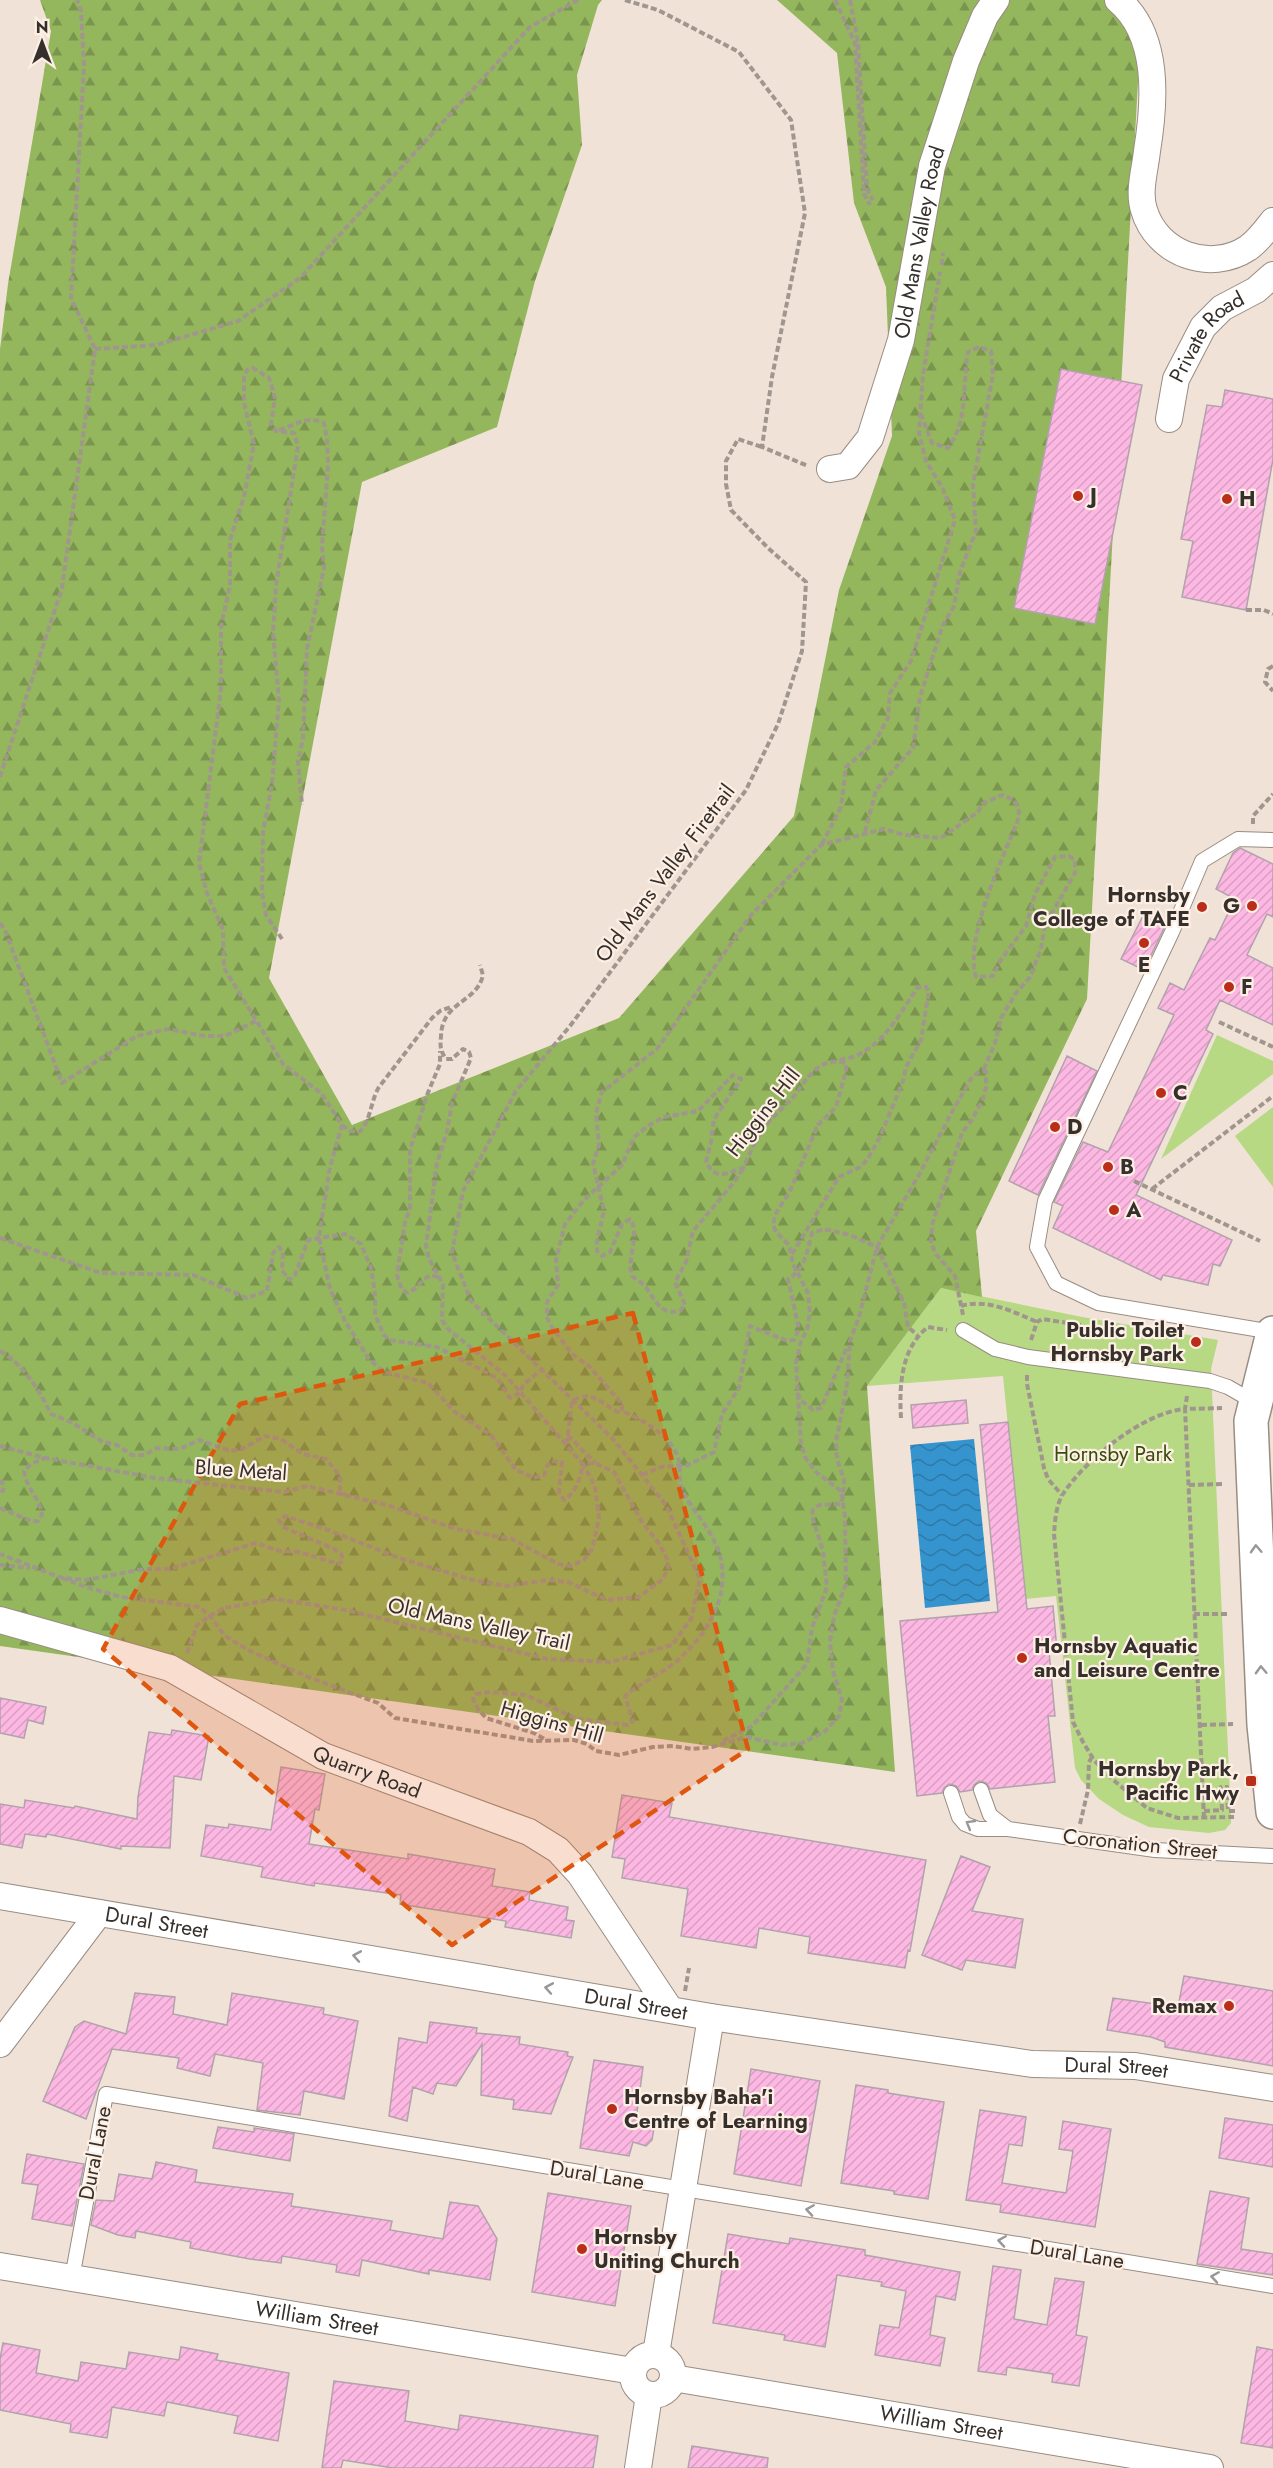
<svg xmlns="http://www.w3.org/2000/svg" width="1273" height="2468" font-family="Jost,sans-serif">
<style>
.green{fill:#b7d984}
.forest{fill:url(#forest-firs)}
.water{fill:url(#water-waves)}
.building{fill:url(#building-hatch);stroke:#b1a2ab;stroke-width:1.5}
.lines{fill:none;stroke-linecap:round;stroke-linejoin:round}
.lane-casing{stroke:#998c81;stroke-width:16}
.street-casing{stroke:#998c81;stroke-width:28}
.secondary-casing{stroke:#998c81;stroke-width:36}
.path{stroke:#a0968e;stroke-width:4;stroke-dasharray:6 3;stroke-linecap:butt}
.lane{stroke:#fff;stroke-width:14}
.street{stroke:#fff;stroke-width:26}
.secondary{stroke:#fff;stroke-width:33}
.oneway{stroke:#9a9896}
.marked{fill:#df570e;fill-opacity:0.2;stroke:#df570e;stroke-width:4.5;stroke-dasharray:12 8;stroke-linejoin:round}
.poi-dot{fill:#b92d1a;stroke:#feefe4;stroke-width:2}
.labels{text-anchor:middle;stroke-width:4.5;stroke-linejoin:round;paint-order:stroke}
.street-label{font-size:21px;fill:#36302c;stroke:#feefe4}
.poi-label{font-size:21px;font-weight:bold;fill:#36302c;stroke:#feefe4;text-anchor:start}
.park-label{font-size:21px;fill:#374d0b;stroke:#feefe4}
</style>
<defs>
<pattern id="forest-firs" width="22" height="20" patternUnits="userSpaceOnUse" patternTransform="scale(1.5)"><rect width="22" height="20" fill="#94b75d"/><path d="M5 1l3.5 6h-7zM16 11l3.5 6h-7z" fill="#7a954d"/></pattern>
<pattern id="water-waves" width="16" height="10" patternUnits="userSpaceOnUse" patternTransform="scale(1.5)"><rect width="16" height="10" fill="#3594ce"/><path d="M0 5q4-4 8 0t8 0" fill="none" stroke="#2e79a7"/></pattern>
<pattern id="building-hatch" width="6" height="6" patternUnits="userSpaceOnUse" patternTransform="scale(1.5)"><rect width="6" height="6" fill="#fdb7e3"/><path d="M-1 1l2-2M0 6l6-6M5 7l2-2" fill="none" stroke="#d99ec3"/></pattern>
</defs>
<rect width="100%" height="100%" fill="#f0e2d7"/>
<path class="green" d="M1217,1035L1273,1061V1074L1161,1159Z
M1273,1107V1187L1235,1136Z
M941,1288L1082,1317L1218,1340L1211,1369L1231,1818V1823L1225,1830L1209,1833L1149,1827L1123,1815L1099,1799L1081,1780L1075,1768L1056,1596L1025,1599L1003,1376L867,1386Z"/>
<path class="forest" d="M40,0H602L598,5L577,75L582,145L535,281L497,427L362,482L269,978L352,1125L619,1018L794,816L839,590L892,436L886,287L854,203L837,53L777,0H1132L1142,10L1087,999L976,1231L982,1297L941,1288L867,1386L895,1772L0,1646V349L8,284L51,31Z"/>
<path class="water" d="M974,1439L990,1601L925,1608L910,1445Z"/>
<path class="building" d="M1061,369L1142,385L1095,624L1014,608Z
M1225,390L1273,399V459L1246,610L1182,597L1193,541L1181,539L1207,405L1222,407Z
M1240,848L1273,864V917L1267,914L1247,955L1273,968V1025L1220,1000L1206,1030L1213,1034L1136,1195L1232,1240L1220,1266L1213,1264L1208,1285L1163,1275L1161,1280L1053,1228L1063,1206L1054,1202L1083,1142L1108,1152L1174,1015L1158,1008L1170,983L1184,990L1210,938L1215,940L1235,899L1216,889L1233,853Z
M1143,916L1165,926L1144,970L1121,959Z
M1067,1056L1097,1071L1038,1195L1009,1181Z
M966,1400L968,1423L913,1428L911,1405Z
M1008,1422L1027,1609L1053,1606L1057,1650L1049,1651L1055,1716H1048L1055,1782L990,1789L986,1783L979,1781L974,1785L972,1790L960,1792L956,1786L949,1784L944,1788L942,1793L917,1796L900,1621L998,1612L980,1425Z
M0,1698L46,1707L43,1724L28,1720L24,1738L0,1733Z
M172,1730L209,1736L201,1780L174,1776L170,1848L121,1846V1849L47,1834L46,1837L25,1834L22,1848L0,1844V1804L24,1808L25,1800L74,1808L75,1806L137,1819L138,1797L149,1732L171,1735Z
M281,1767L325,1774L319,1810L315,1809L309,1844L408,1859V1854L495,1869L492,1886L530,1892L529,1900L568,1907L566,1920L574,1921L571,1938L505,1927L506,1921L400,1904L401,1895L315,1883L314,1886L261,1877L263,1867L201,1856L206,1825L228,1828L229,1824L271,1830Z
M622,1795L672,1803L669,1817L926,1860L910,1951L908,1950L905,1968L808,1953L810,1937L759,1928L756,1948L681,1936L688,1889L622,1878L625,1859L612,1857Z
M961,1856L990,1867L972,1911L1023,1919L1015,1968L966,1960L962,1970L922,1955Z
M1184,1976L1273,1991V2066L1165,2047V2042L1151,2037L1107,2030L1113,1998L1178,2007Z
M135,1993L175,1997L173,2014L227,2025L232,1993L324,2008L323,2014L358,2021L344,2099L304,2091L300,2115L257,2110L263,2063L215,2054L210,2076L177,2068L179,2058L112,2049L86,2119L43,2101L75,2027L84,2021L126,2034Z
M430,2022L477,2028L476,2033L520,2037L519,2044L568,2052L567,2056L573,2057L551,2114L513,2109L514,2100L481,2095L482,2044L456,2086L437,2083L433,2094L413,2087L407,2121L389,2116L399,2038L427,2043Z
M594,2060L643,2067L636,2120L649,2123L654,2128L652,2140L646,2146L633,2142L629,2156L580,2148Z
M751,2069L820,2081L801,2186L734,2174Z
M856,2085L888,2090V2093L944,2102L928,2199L894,2194V2191L841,2183Z
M980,2110L1026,2117L1022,2146L1009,2144L1002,2183L1066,2193L1073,2151L1059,2149L1063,2121L1111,2129L1095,2227L1000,2212L1001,2205L966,2200Z
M1225,2118L1273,2125V2167L1219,2158Z
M218,2127L254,2132V2128L294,2134L290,2161L213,2148Z
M27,2154L84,2164L72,2226L32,2219L38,2185L22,2183Z
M156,2162L197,2170L195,2182L293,2194L291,2206L392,2221L390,2230L443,2239L450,2202L478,2206L497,2239L490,2280L429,2270V2274L362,2260L359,2276L336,2272L337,2265L282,2256L281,2263L250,2259L190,2248L191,2242L136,2231L135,2238L118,2235L91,2225L96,2200L114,2201L119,2174L152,2179Z
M1210,2191L1249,2198L1241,2249L1273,2254V2275L1197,2264Z
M548,2193L631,2206L615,2306L532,2292Z
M728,2234L789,2244L790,2238L865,2250V2255L960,2272L955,2300L936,2296L930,2335L945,2338L940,2366L875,2355L880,2325L899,2328L906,2291L881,2286L882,2282L837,2275L825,2347L784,2340L785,2335L713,2323Z
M993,2266L1021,2270L1014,2319L1047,2325L1055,2278L1084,2282L1076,2335L1087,2337L1079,2386L1052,2382L1053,2374L1007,2367L1006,2375L978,2371Z
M3,2343L40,2350L36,2373L78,2381L81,2362L126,2369L129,2352L179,2360L181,2347L218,2354L216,2360L289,2373L278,2441L234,2433L238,2416L167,2402L164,2416L112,2407L107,2438L70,2432L71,2424L0,2410V2359Z
M1257,2347L1273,2350V2448L1241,2443Z
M334,2381L409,2391L405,2421L458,2430L460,2415L598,2436L593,2468H393L343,2460L341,2468H322Z
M692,2446L768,2458L767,2468H688Z"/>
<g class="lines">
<g class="lane-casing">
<path id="lane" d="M1273,840L1238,839L1202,861L1172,932L1045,1201L1037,1247L1056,1283L1098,1303L1273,1332
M963,1330L995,1349L1028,1357L1210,1381L1228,1387L1254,1402
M981,1790L990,1815L1008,1829
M951,1793L959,1817L965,1824L978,1829H1008L1155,1850L1273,1856
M72,2278L106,2094L1273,2286"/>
</g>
<g class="street-casing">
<g id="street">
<path d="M1118,0C1160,35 1155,102 1147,151C1145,170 1138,192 1144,210C1157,254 1210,273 1248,248C1258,241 1266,230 1273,221"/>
<path id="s1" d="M1169,419L1176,379L1203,327L1222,308L1256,290L1273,275"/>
<path id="s2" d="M830,469L848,466L870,438L901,340L932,166L966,61L985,16L996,0"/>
<path id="s3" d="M0,1620L170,1668L323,1756L529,1832L558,1850L580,1874L669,2008"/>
<path id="s4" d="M0,1896L711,2017L1032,2064L1135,2066L1273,2088"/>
<path d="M0,2044L99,1913"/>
<path id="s5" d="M0,2266L633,2371"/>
<path d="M656,2354L711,2017"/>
<circle cx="653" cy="2375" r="20"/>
<path id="s6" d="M673,2378L1210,2468"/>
<path d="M638,2468L649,2395"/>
</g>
</g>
<g class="secondary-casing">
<path id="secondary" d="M1273,1333L1251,1421L1264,1725L1273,1812"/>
</g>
<path class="path" d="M625,0L658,10L739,52L791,120L805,213L772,377L762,447L808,466
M835,0L855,43L864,194L870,205
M850,0L858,42L867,189L873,200
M942,265L943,253
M95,349L156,345L238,321L300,278L530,27L578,0
M279,430C296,425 306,415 324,423L327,439L328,465L322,546L324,568L307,649L303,738L298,762L302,805
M1246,610H1264L1273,614
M1273,666L1268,669L1265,682L1273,691
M0,777L62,588L95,349L71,298L84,65L81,11L77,0
M1253,824V816L1273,794
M865,832L876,790L913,748L920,697L942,627L954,606L960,572L976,531L973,484L993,374L991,351L979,347L968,352C962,384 969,420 948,448L932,443L920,412
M822,844L841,807L846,767L875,742L888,718L890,693L911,661L955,520L943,489L926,461L919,433L923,375L940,272
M0,923L5,930L62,1083L137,1036L168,1029L204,1036H225L256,1021
M282,939L266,915L262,893L263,832L272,784L279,700L273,633L276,585L298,446L294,433L276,431L271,424L275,398L269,378L253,368L247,370L244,377V403L254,444L244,497L230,540V585L221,627V689L199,863L207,893L223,930L224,968L283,1064L322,1094L342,1125L330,1167L319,1237L330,1289L345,1321L369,1359L384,1372L428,1383L455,1412L491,1435L516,1470L534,1478L544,1475L547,1466L552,1461L562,1462L559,1492L564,1500C577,1491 580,1479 583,1464L506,1376L448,1329L442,1320L443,1284L429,1259L426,1246L437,1163L447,1132L452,1103L471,1058L469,1052L463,1049L452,1059H446C440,1050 440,1046 441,1036C442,1001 477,1003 483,975L480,965
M1219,1022L1273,1047
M342,1125L350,1131L359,1132C371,1122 370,1102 379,1087L432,1018L440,1011L451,1007
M743,1169L731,1186L693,1231L686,1262L675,1282L685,1305L680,1311C661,1315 656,1302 647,1289C643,1283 637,1280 632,1276C626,1258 641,1235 630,1219L622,1224L610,1252L602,1256L597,1251V1240L604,1211L593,1163L599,1145L596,1113L602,1092L657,1049L751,915L821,845L884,829L904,835L941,838L978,812L982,804L1002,795L1014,800L1019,811L1018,820C1003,858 964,938 976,977L993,976L1000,961L1026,926L1035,894L1055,857L1069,856L1075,860V873L1045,925L1041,949L1030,977L1016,993L1001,1018L995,1043L983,1071
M1134,1181L1260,1241
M1152,1189L1273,1096
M0,1238L101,1273L193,1275L247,1298L267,1291L273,1253L279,1247L283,1252L282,1270L289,1280L295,1275L308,1240L345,1234L361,1244L371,1268L375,1293V1315L384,1335L389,1340L437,1347L497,1378L510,1398L520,1393L523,1385L541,1370
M792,1254L839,1177L860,1167L867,1160L880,1137L903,1081L906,1067L921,1040L929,991L926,987H918C897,1017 879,1056 838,1060
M438,1277L431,1275C422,1279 417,1289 408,1293L402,1290L397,1275L405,1222L410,1208V1150L427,1095L440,1064V1051
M961,1306C986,1298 1014,1312 1037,1322
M1031,1340L1037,1322L1042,1319L1081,1325
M0,1351C23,1364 40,1391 51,1414L71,1422L103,1442L117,1445L132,1455H144L157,1448L180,1449L199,1440L230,1451L242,1449L265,1436L281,1439L303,1454L326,1459L340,1476V1491L347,1496
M1027,1375V1384L1044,1468L1048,1479L1062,1495
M797,1393L803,1402L813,1410L821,1408L847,1347
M1187,1396L1185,1409L1222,1408
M901,1418C899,1386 901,1348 928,1327L947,1330
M568,1435L595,1463
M567,1444L572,1401C593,1388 601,1405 620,1413L622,1411
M0,1446L45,1458L155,1478L284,1492L307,1486L387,1505L456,1529L512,1539L558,1564L570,1566L584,1560L592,1549L599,1518L595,1486L583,1464L595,1463L614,1472L642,1522L660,1545L667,1559L668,1568L663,1579L639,1597L607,1600L568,1582L548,1580L506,1586L473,1580L399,1558L328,1530L285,1516L279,1520L283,1527L334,1549L341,1554L343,1560L339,1564L299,1552L280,1551L256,1543L170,1569H144L86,1580L62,1578L0,1554
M642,1475L661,1467L688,1465L714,1452L722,1414L739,1388L750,1326L785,1340H794L799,1329L788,1279C805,1270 807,1251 812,1233L824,1229L850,1235L877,1247L904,1303L908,1327L917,1335
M0,1480L4,1486L3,1491H0
M1189,1485L1223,1484
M0,1508L31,1521H38L42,1515C40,1498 26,1488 24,1471L31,1464L45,1458
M0,1565L30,1568
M62,1578L86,1587L121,1597L199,1607L210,1616L225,1636L250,1651L308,1677L378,1703L395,1718L533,1741L574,1740L587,1744L596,1751L619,1755L653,1747L673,1746L692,1749L712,1747L746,1737L782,1745L802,1743L824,1732L839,1716L842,1700L833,1671L830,1642L834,1616L846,1584L845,1517L841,1491L816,1472L805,1457L801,1443L796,1363L801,1341L807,1330L810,1313L808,1293L793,1264L789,1245L776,1232L773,1224L776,1213L789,1193L818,1125L836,1107L846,1071V1063C820,1056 808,1077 795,1095C786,1106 774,1115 765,1126C756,1138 750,1154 743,1168C726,1173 716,1181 706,1162L711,1142L714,1119L741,1079L733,1075L698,1111L664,1117L649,1125L634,1137L622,1165L584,1200L565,1224L556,1260L558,1285L547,1302V1317L551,1326L572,1354L590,1367L622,1404V1411C643,1420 673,1436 679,1461C681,1471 678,1483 683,1492C693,1511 709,1527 717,1547C734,1590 710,1632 678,1660C662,1674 641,1682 625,1696L633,1721L628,1725L577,1719L526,1695L490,1692L476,1694L473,1699L478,1709L486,1718L534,1733L546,1740
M1194,1614H1228
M187,1653L197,1625L210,1616L224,1608L275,1599L346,1610L547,1659L611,1662L672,1645L691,1619L700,1579L666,1505L613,1439L471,1301L452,1253L463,1191L516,1091L570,1026L746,790L778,724L802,651L806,582L768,548L731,510L726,484V461L738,439L762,447
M1201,1725L1233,1724
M723,1741L752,1726L807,1664L812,1628L827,1587L823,1551L812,1516L813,1510L819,1505L840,1504L843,1498L844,1480L837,1459L836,1442L847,1385L850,1341L859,1317L877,1247L920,1173L953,1110L971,1079L977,1073L983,1071L986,1072V1087L983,1099L973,1118L962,1133L932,1225L931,1243L936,1254L955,1276L963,1315
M1204,1811L1222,1810L1221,1787H1227L1228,1811H1236
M1204,1818L1185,1409C1144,1412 1085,1460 1063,1494C1056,1505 1055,1521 1054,1534L1073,1722L1083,1742L1094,1760L1111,1778L1147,1808L1178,1818L1234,1817
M1080,1824L1088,1790L1089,1762L1092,1757
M685,1991L689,1968"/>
<use href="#lane" class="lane"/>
<use href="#street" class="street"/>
<use href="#secondary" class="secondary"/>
</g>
<defs><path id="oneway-chevron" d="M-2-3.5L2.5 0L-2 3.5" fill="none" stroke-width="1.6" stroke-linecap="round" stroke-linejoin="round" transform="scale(1.5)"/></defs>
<g class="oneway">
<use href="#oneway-chevron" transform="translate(1256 1549) rotate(-93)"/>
<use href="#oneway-chevron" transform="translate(1261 1670) rotate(-92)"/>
<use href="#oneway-chevron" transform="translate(970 1824) rotate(-150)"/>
<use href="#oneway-chevron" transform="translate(357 1956) rotate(-170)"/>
<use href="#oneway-chevron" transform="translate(549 1988) rotate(-170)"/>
<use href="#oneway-chevron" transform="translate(810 2210) rotate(-171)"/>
<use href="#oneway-chevron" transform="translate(1002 2241) rotate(-171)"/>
<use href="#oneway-chevron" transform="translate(1215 2277) rotate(-171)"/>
</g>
<path class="marked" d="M633,1313L748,1749L452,1945L103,1649L240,1404Z"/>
<g class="poi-dot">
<circle cx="1078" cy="496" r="6"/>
<circle cx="1227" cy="499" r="6"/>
<circle cx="1252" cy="906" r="6"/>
<circle cx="1202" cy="907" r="6"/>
<circle cx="1144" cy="943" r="6"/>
<circle cx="1229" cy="987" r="6"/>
<circle cx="1161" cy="1093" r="6"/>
<circle cx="1055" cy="1127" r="6"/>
<circle cx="1108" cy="1167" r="6"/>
<circle cx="1114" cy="1210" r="6"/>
<circle cx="1196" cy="1342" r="6"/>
<circle cx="1022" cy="1658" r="6"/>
<rect x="1245" y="1775" width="12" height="12" rx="3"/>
<circle cx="1229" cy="2006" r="6"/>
<circle cx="612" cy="2109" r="6"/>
<circle cx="582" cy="2249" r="6"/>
</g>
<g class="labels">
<g class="street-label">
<text dy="7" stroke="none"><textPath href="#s2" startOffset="256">Old Mans Valley Road</textPath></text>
<text dy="7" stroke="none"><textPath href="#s1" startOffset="94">Private Road</textPath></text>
<text transform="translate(665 873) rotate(-53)" y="7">Old Mans Valley Firetrail</text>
<text transform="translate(763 1112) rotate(-52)" y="7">Higgins Hill</text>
<text transform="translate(241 1470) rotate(4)" y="7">Blue Metal</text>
<text transform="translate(479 1624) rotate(12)" y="7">Old Mans Valley Trail</text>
<text transform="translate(552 1722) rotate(16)" y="7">Higgins Hill</text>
<text dy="7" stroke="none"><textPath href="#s3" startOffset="400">Quarry Road</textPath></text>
<text transform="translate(1140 1844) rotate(6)" y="7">Coronation Street</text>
<text dy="7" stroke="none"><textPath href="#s4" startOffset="159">Dural Street</textPath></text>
<text dy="7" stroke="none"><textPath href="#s4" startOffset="645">Dural Street</textPath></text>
<text dy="7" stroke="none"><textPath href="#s4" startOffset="1130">Dural Street</textPath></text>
<text transform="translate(95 2153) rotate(-79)" y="7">Dural Lane</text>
<text transform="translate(597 2175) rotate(9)" y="7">Dural Lane</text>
<text transform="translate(1077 2254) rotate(9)" y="7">Dural Lane</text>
<text dy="7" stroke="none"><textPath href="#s5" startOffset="321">William Street</textPath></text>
<text dy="7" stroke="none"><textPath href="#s6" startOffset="272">William Street</textPath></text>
</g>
<g class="poi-label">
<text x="1090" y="503">J</text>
<text x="1239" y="506">H</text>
<text x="1190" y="902" text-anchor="end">Hornsby<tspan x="1190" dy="24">College of TAFE</tspan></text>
<text x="1240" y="913" text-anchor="end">G</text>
<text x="1144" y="972" text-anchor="middle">E</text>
<text x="1241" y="994">F</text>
<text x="1173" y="1100">C</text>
<text x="1067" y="1134">D</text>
<text x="1120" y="1174">B</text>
<text x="1126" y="1217">A</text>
<text x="1184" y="1337" text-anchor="end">Public Toilet<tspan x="1184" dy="24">Hornsby Park</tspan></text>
<text x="1034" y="1653">Hornsby Aquatic<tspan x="1034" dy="24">and Leisure Centre</tspan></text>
<text x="1239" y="1776" text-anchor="end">Hornsby Park,<tspan x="1239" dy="24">Pacific Hwy</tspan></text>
<text x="1217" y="2013" text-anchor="end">Remax</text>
<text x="624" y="2104">Hornsby Baha'i<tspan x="624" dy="24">Centre of Learning</tspan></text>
<text x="594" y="2244">Hornsby<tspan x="594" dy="24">Uniting Church</tspan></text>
</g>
<g class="park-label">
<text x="1113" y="1461">Hornsby Park</text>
</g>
</g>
<g transform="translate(42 42)" stroke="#feefe4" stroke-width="4.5" paint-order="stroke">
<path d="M0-4.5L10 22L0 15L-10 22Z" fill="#36302c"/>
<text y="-9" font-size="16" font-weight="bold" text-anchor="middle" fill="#36302c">N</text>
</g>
</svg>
